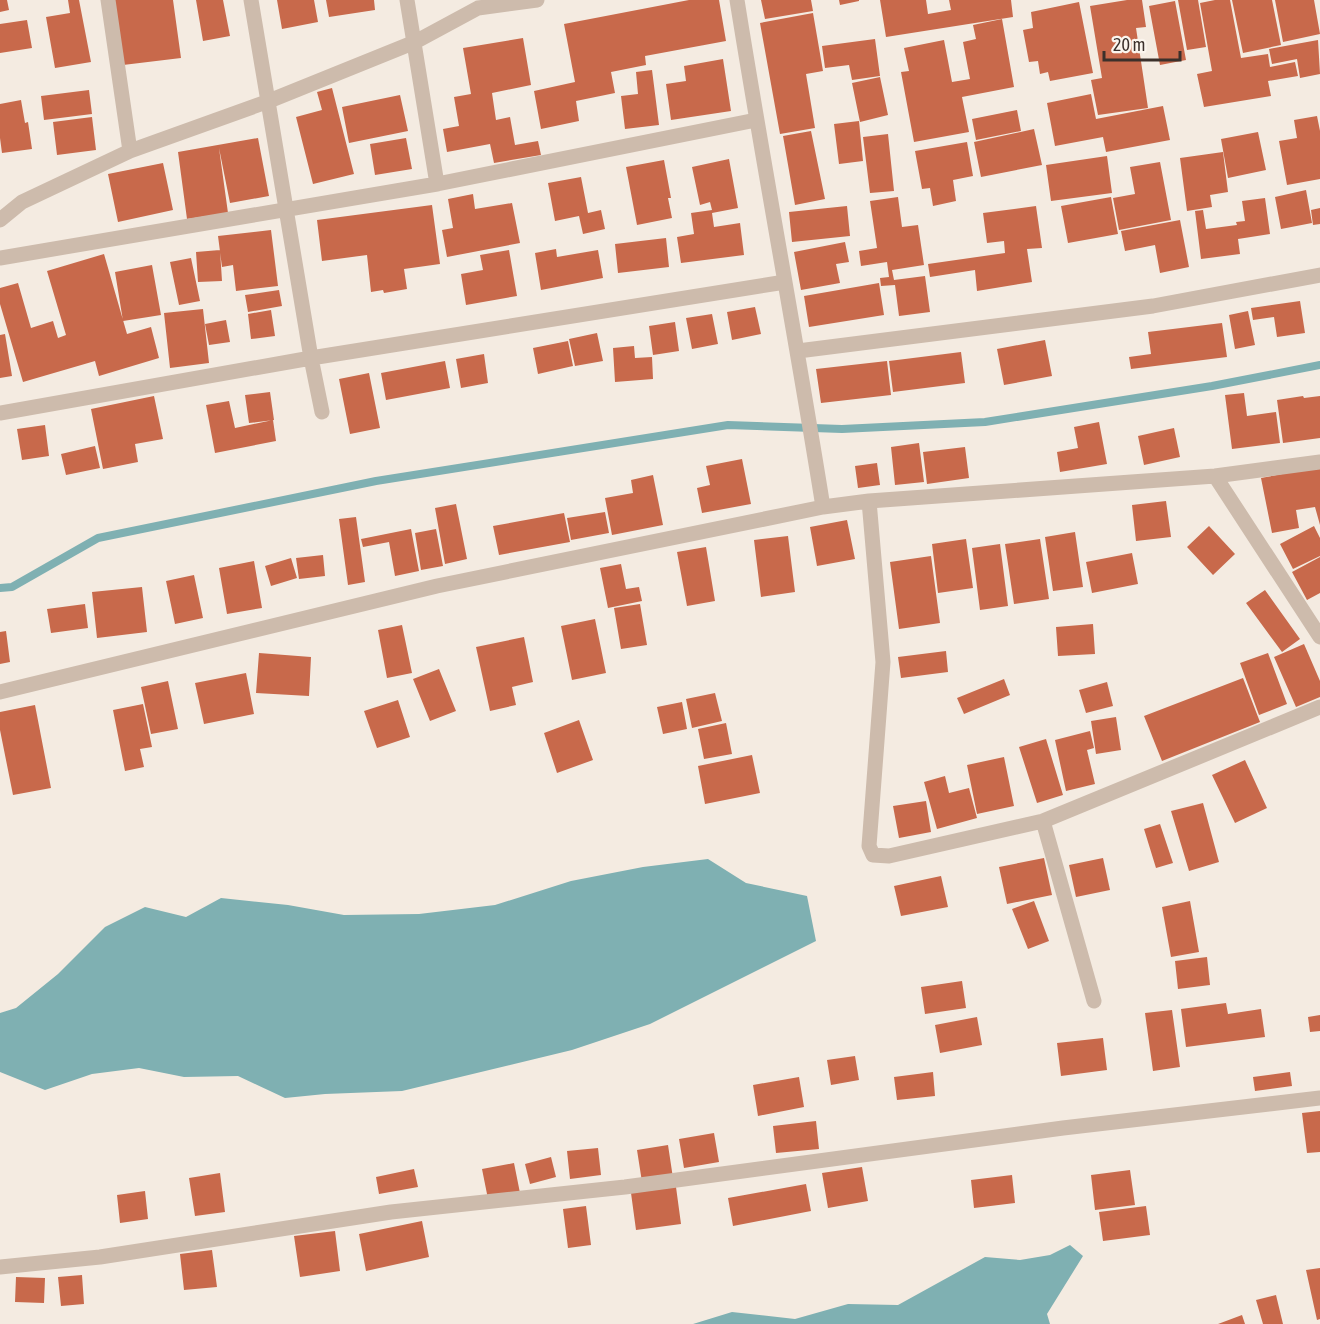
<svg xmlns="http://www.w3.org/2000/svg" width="1320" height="1324" font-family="'Asap Condensed',sans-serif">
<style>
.water{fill:#7fb0b2}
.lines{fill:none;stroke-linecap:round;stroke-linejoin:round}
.stream{stroke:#7fb0b2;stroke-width:8}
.building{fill:#c8694b}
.street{stroke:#cdbbac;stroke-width:15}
</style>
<rect width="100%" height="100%" fill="#f4ebe1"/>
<path class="water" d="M708,859L746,883L807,896L816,941L650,1024L572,1050L402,1091L325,1094L285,1098L238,1076L184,1077L139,1068L92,1074L45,1090L0,1072V1013L16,1008L58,974L105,927L145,907L186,917L221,898L288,905L344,915L419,914L495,905L571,881L643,867Z
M1070,1245L1083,1256L1047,1314L1050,1324H693L732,1312L795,1319L848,1304L898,1305L985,1257L1020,1260L1050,1255Z"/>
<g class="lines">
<path class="stream" d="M0,588L12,587L98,538L376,481L728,425L842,429L985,422L1212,386L1320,365"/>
</g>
<path class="building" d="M0,0H7L9,10L0,12Z
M68,0H79L91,62L55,68L46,17L70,13Z
M114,0H173L181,58L123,65Z
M196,0H223L230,36L203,41Z
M277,0H314L318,22L282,29Z
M326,0H374L375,10L329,17Z
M689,0H719L726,41L645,56L646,65L611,72L615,93L576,101L579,121L541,129L534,91L575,82L564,24Z
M761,0H811L813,11L765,19Z
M839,0H859V1L840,5Z
M880,0H926L928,14L951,10L949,0H1011L1013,17L886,37Z
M1127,0H1142L1146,27L1136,28L1148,108L1098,115L1091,80L1102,78L1090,6Z
M1178,0H1198L1206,47L1187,50Z
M1215,0H1230L1241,58L1268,54L1270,67L1295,62L1298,76L1268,81L1271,96L1204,107L1197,74L1212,71L1200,3Z
M1232,0H1272L1281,45L1243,53Z
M1275,0H1314L1320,34L1283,42Z
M1175,1L1186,60L1160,65L1149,6Z
M1079,2L1093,73L1050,81L1048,72L1040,74L1038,61L1029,62L1023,30L1033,28L1031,12Z
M813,13L823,71L806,74L815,128L780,134L760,23Z
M1002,19L1014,87L962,97L969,132L914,142L901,72L909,71L904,48L944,40L952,82L970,79L963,42L976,39L973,25Z
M27,20L32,48L0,53V24Z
M523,38L531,85L492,93L496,120L510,117L515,145L538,141L541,155L494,163L490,144L447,152L443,129L459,126L454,97L471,94L463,48Z
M875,39L880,76L852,80L849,65L825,68L822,46Z
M1318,40L1320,74L1300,78L1297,59L1272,64L1269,49Z
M723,59L731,111L671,120L666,84L686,81L684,66Z
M652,70L659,125L625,129L621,96L638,94L636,72Z
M880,77L888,115L860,122L852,83Z
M332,88L354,174L313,184L296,117L322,110L317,92Z
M89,90L92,114L44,120L41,96Z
M1091,94L1096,119L1163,106L1170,140L1106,152L1103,137L1055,146L1047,103Z
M400,95L408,131L349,143L342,107Z
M21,100L25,123L28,122L32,149L2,153L0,138V104Z
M1017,110L1021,131L976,140L972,119Z
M1317,116L1320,131V179L1287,185L1279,141L1297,138L1294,120Z
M92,117L96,150L57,155L53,122Z
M859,121L863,161L839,164L834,124Z
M1034,129L1042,165L981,177L974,142Z
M811,131L825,199L795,205L783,136Z
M1258,132L1266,170L1228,178L1221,139Z
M888,134L894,191L870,193L863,137Z
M258,138L269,196L230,203L219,148L228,213L187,219L178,152Z
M406,138L412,169L375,175L370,144Z
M967,142L973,176L953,180L956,201L933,206L930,188L922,189L915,151Z
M1223,152L1228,192L1210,195L1212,207L1187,211L1180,158Z
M1107,156L1112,193L1051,201L1046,165Z
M729,159L738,208L712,213L714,227L740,223L744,255L681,263L677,237L694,234L691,213L712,210L710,202L700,205L692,167Z
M664,160L671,198H668L672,218L637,225L626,167Z
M1160,162L1171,220L1119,230L1113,198L1135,194L1130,167Z
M163,163L173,210L118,222L108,174Z
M581,177L588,213L601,210L605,229L583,234L579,216L555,221L548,183Z
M1306,190L1312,223L1281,229L1275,197Z
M473,194L475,209L512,203L520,243L447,257L442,230L453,228L448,199Z
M898,197L902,227L918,225L924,265L892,270L894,280L925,276L930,312L899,316L895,285L881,286L880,278L889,277L887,262L861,266L859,251L877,248L870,201Z
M1111,197L1118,234L1068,243L1061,206Z
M1265,198L1270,234L1238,239L1240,254L1201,259L1195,211L1203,210L1206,229L1237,225L1236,222L1245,221L1242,201Z
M432,205L440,264L404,269L407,289L384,293L383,290L371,292L367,255L322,261L317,220Z
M847,206L850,236L792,242L789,212Z
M1036,206L1042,248L1027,249L1032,282L977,291L975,270L930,277L928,264L1005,253L1004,241L987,243L983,213Z
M1320,208V224L1313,225L1311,210Z
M1180,220L1189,267L1160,273L1155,245L1125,251L1121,231Z
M271,230L278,286L236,291L233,265L222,267L218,236Z
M666,238L669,267L618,273L615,244Z
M845,242L849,262L836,264L840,283L801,290L794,252Z
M556,249L557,257L598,250L603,278L541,290L535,253Z
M220,250L222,281L198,282L196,252Z
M509,250L517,296L466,305L461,274L483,270L480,255Z
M104,254L127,334L151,327L159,358L99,376L95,361L23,382L0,304V288L18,283L31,328L53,321L58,338L66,335L47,271Z
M191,258L200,301L179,305L170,262Z
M152,265L161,315L123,321L115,272Z
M879,283L884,315L809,327L804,296Z
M279,290L282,306L248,312L245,295Z
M1300,301L1305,333L1277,337L1274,317L1253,320L1251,308Z
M755,307L761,334L732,340L727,312Z
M203,309L209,363L170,368L164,313Z
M271,310L275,336L251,339L248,314Z
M1248,311L1255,345L1235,349L1229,315Z
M712,314L718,344L692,349L686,318Z
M226,320L230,342L209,345L205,324Z
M675,322L679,351L653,355L649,326Z
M1222,323L1227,357L1131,369L1129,357L1151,354L1148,332Z
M597,333L603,361L575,366L569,339Z
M5,334L12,376L0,378V335Z
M1045,340L1052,376L1004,385L997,349Z
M568,341L573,366L538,374L533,348Z
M634,346L635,358L652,357L653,379L615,382L613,348Z
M961,352L965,383L893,392L889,361Z
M484,354L488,383L461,388L456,359Z
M445,361L450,388L386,400L381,373Z
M887,361L891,395L821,403L816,369Z
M369,373L380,428L350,434L339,379Z
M270,392L274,420L249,423L245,395Z
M1244,393L1247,416L1276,412L1280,443L1232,449L1225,395Z
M154,396L163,439L135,444L138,462L103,469L91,409Z
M1303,396L1304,398L1320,396V438L1283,443L1277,400Z
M229,401L235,428L273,420L276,441L215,453L206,405Z
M1099,422L1107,464L1060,472L1057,452L1078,448L1074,427Z
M45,425L49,456L22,460L17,429Z
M1174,428L1180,457L1144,465L1138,436Z
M919,443L924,482L895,485L891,447Z
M95,446L100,468L66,475L61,454Z
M965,447L969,478L927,484L923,452Z
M742,459L751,504L702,513L697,488L710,485L706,466Z
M877,463L880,485L858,488L855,466Z
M1320,467V525L1315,507L1296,510L1299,528L1272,533L1261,478Z
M653,475L663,525L612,535L605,498L633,493L631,480Z
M1166,501L1171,537L1136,541L1132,505Z
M456,504L467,559L445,564L435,508Z
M605,512L609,533L571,540L567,518Z
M564,513L570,542L499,555L493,526Z
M356,517L365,582L348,585L339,519Z
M847,520L855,559L817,566L810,527Z
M1209,526L1235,554L1213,575L1187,547Z
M1314,526L1320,538V556L1293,569L1280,544Z
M411,529L419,571L395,576L389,542L363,547L361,539Z
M436,529L443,566L421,570L415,533Z
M1075,532L1083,587L1053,591L1045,537Z
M788,536L795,592L761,597L754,540Z
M966,539L973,588L938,593L932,544Z
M1040,539L1049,599L1014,604L1005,544Z
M1000,544L1008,606L980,610L972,548Z
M706,547L715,601L687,606L677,552Z
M1132,553L1138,584L1092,593L1086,562Z
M323,555L325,576L299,579L296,558Z
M931,556L940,623L899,629L890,562Z
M1320,557V593L1307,600L1292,572Z
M291,558L297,578L271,586L265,566Z
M254,561L262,608L227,614L219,568Z
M621,564L626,589L639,587L642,601L608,608L600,568Z
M194,575L203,618L175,624L166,581Z
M142,587L147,632L97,638L92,592Z
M1265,590L1300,639L1282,652L1246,603Z
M85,604L88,628L51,633L47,609Z
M640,604L647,645L621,649L614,608Z
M595,619L606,673L572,680L561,626Z
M1093,624L1095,654L1058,656L1056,627Z
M402,625L412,673L387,678L378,630Z
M6,631L10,662L0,664V632Z
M524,637L533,682L512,687L516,705L490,711L476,647Z
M1304,644L1320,681V697L1296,707L1274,657Z
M946,651L948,672L901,678L898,657Z
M259,653L311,657L309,696L256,693Z
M1268,653L1287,704L1259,715L1240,663Z
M439,669L456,711L430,721L413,679Z
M246,673L254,714L204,724L195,683Z
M1243,678L1260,722L1162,761L1144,716Z
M1004,679L1010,695L964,714L957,698Z
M168,681L178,729L151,734L141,687Z
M1107,682L1113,706L1086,713L1079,690Z
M715,693L722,721L692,728L686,699Z
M398,700L410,737L377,748L364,711Z
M682,702L687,729L663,734L657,707Z
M143,704L152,747L140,749L144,767L125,771L113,710Z
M35,705L51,788L13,795L0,730V712Z
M1116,717L1121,750L1096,754L1091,721Z
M579,720L593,760L557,773L544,733Z
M726,723L732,754L704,759L698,729Z
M1090,731L1094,748L1087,750L1095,784L1066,791L1055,740Z
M1046,739L1063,795L1037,803L1019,747Z
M752,755L760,793L705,804L698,766Z
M1004,757L1014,806L977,814L967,765Z
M1245,760L1267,808L1235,823L1212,775Z
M945,776L949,793L969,788L977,818L937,829L924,782Z
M926,801L931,832L899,838L893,806Z
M1203,803L1219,862L1189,871L1171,811Z
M1160,824L1173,863L1156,868L1144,829Z
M1044,858L1052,895L1007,904L999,867Z
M1103,858L1110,890L1076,897L1069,865Z
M941,876L948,907L901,916L894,886Z
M1034,901L1049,941L1028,949L1012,909Z
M1190,901L1199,952L1171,957L1162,907Z
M1207,957L1210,985L1178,989L1175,961Z
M962,981L966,1008L925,1014L921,987Z
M1226,1003L1228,1014L1261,1009L1265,1037L1186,1047L1181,1009Z
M1172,1010L1180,1067L1153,1071L1145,1013Z
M1320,1015V1031L1310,1032L1308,1017Z
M977,1017L982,1045L940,1053L935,1025Z
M1103,1038L1107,1070L1061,1076L1057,1043Z
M855,1056L859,1080L831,1085L827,1060Z
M933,1072L935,1096L897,1100L894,1077Z
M1290,1072L1292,1086L1255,1091L1253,1077Z
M799,1077L804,1107L758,1116L753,1085Z
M1320,1111V1152L1307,1153L1302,1113Z
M816,1121L819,1149L776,1153L773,1126Z
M714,1133L719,1162L684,1168L679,1139Z
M668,1145L673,1178L642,1182L637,1150Z
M598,1148L601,1175L570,1179L567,1151Z
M551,1157L556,1177L530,1184L525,1164Z
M514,1163L520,1193L488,1199L482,1169Z
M862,1167L868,1201L828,1208L822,1173Z
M414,1169L418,1187L379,1194L376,1177Z
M1130,1170L1135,1205L1095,1210L1091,1175Z
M220,1173L225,1212L195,1216L189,1178Z
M1012,1175L1015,1203L974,1208L971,1180Z
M806,1184L811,1211L733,1226L728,1198Z
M676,1187L681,1224L636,1230L631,1193Z
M145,1191L148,1219L120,1223L117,1195Z
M586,1206L591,1245L568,1248L563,1209Z
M1146,1206L1150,1235L1103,1241L1099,1212Z
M422,1221L429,1257L366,1271L359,1234Z
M335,1231L340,1271L300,1277L294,1236Z
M212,1250L217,1287L184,1290L180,1254Z
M1320,1268V1319L1317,1320L1306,1270Z
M82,1275L84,1304L61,1306L58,1277Z
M16,1277L45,1278L44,1303L15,1302Z
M1276,1295L1283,1324H1263L1256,1300Z
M1242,1315L1245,1324H1218Z"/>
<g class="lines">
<path class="street" d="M108,0L130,151
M251,0L311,358L322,412
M407,0L437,184
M737,0C764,169 796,338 823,507
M0,220L22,202L130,151L269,101L415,42L478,8L537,0
M0,258L437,184L756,120
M798,351L1153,306L1320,275
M0,413L311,358L785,282
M1215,476L1320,637
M869,501L883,662L869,846L873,855L889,856L1043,821L1320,707
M0,692L437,586L823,507L869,501L1215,476L1320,462
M1043,821L1094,1001
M0,1267L100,1257L391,1212L625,1187L1063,1128L1320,1098"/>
</g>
<path d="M1104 51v9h76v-9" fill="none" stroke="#3b302b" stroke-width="3"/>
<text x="1113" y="51" font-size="18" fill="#3b302b" stroke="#fbf5ee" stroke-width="4.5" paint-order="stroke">20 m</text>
</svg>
